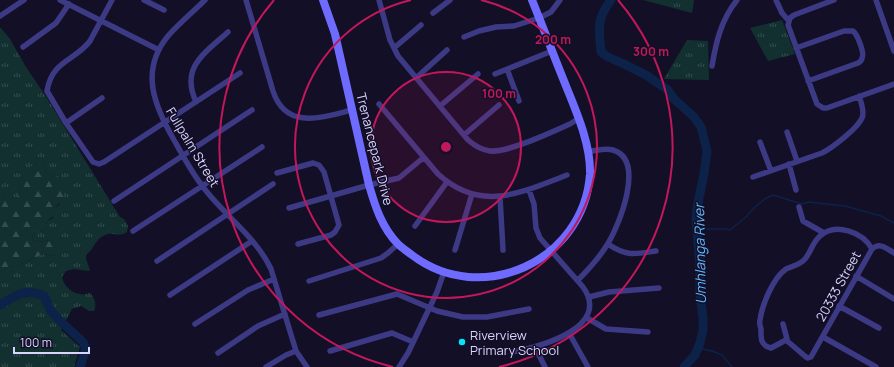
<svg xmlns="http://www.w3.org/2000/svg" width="894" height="367" font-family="Manrope,sans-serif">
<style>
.grass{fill:url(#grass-tufts)}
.forest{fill:url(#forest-firs)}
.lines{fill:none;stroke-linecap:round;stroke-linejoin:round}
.stream{stroke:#0c2248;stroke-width:1.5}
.river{stroke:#0c2248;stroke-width:9}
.street{stroke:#3d3a85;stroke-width:5.5}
.secondary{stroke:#6f6bff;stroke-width:8}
.ring{fill:none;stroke:#c2185b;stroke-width:2}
.poi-dot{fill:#00e5ff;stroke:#130f26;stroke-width:1.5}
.labels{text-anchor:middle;stroke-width:3;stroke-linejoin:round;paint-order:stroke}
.street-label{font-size:13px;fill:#d9d4ff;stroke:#130f26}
.poi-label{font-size:13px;fill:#d9d4ff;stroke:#130f26;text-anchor:start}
.water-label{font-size:14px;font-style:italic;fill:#62b6ff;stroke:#130f26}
.centre{fill:#c2185b;stroke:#130f26;stroke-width:2}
.ring-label{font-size:12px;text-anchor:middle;font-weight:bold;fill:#c2185b;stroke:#130f26;stroke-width:3;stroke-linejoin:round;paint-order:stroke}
</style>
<defs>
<pattern id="grass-tufts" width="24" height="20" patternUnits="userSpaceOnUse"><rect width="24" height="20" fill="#12302f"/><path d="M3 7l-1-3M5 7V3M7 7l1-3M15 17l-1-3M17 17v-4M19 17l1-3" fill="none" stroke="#344d4e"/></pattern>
<pattern id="forest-firs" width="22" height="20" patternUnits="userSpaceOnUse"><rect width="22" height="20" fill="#12302f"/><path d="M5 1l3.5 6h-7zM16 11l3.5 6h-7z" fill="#344d4e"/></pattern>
</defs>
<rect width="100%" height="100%" fill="#130f26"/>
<path class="grass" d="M643,0H694L692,13Z
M782,20L795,54L768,61L750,28Z
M0,27L10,39L26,67L45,95L120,217L124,219L128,226L127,232C118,238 113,231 105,235C94,240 95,248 86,255V259L90,270L89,271L74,269L66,271L62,277C64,289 78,298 90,293C95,298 97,305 94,311H89L81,306L72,309L61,330L80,347L74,367H0V273L8,267L17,266L43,254L54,256L56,244L52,240L36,242L32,240L33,234L45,230L47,221L53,218L54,208L60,204L52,176L47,174L44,169L45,162L36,163L31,167L25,169L19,182L21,191L18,196L8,200L3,197L0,178Z
M687,40L708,41L709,80L664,79Z"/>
<path class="forest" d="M43,159L45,162L44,169L47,174L52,176H58L63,193L62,201L54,208V216L47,221L45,230L33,234L32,240L36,242L52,240L55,243L56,240L58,246L59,253L54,256L43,254L17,266L8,267L0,273V178L2,186L5,190L3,197L6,199L18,196L21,191L19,182L22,171Z"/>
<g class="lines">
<path class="stream" d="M698,233L705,229H725L730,230L746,217L754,208L765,199L773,195L802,204L809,202L845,206L881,216L894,223
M697,348L712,351L722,355L732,367"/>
<path class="river" d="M611,0C596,20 599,28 601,52L608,57L624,64L646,75L668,90L674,99L694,117L701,127L707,151L704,174L697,208L696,219L700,265V295L703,318V330L700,343L695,355L684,367
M0,305C17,295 25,288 44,296L51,311L58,319L83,342L86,349L80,367"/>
<path class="street" d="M60,0L159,50
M112,0L90,41C75,61 52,60 47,91L66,123L93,162L99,164L104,162L240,73
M144,0L164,10
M205,0C193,12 179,23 168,36C139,71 155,107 174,140C184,158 194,177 207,192C228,218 257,239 271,269L296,351L307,367
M246,0L273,91C286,131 323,117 352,110
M379,0L390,40L398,56L468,140C475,146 481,150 490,151C508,153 552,132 570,124L578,119
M776,0L782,13L789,21
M834,0L794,15L790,18L788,25L817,104L823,108H827L894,84
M876,0L894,51
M433,13L450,0
M0,16L24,0
M464,37L479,31L496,27L514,26L539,18L551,12L560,0
M23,47L56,23L69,4
M394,48L421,25
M796,48L844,31H853C857,34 865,53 862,58C862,60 860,62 858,63L808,81
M712,66C716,42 721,20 737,0
M507,69L519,101
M495,74L552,51
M416,78L447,50
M196,102C180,67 205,53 228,32
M379,104L438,174C481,213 520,193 567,175
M440,106L478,74
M66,123L102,98
M787,132L797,161
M464,135L499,105
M760,142L771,171
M789,164L796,190
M277,173L313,163L319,165L324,172L339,225L335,232L331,235L298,244
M753,177L822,153C832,148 858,128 862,118C865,112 861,102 859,96
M500,197L503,250
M114,201L252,110
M799,207L803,221L824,233
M289,208L369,185L399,178L423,158
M415,226L447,182
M133,231L262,147
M608,244C627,257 635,254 656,251
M455,250L472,194
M157,261L273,184
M856,276L894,299
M578,280C589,269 599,258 607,245C619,226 646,160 613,150C605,148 596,150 588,152
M309,281L381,258L388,253L398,244
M170,295L252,241
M589,297L609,292L659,288
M839,306L879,328
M319,315L397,294L437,311L463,317H487L529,309
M587,318L606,329L648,332
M195,324L248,290L274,279
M783,324L787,339L786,340L806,357L808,358L811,357L872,249C880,242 886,248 894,253
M569,333L588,367
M823,337L876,367
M786,340L771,348C760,345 761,338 761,329C760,326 759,323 760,320C762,305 773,278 786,269C792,266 800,265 805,259C811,252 812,243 820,236C835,222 863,232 872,249
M535,347L545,367
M330,351L392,333L413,342
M512,352C539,347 612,328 583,287L540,238L536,228L534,204L529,190
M218,353L258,326L285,314
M266,367L286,355L296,351
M399,367L408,353L437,292L444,272"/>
<path class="secondary" d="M323,0L335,34L369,185C375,206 382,228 398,244C402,248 407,251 412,255C481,308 584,261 590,174C591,143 575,109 564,81C553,54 543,27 532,0"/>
</g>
<circle cx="446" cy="147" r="75" fill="#c2185b" fill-opacity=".12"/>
<g class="ring">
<circle cx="446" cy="147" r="75"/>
<path d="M481 0A151 151 0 1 1 411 0"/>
<path d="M393 367A226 226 0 0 1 274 0M618 0A226 226 0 0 1 499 367"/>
</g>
<circle class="poi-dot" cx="462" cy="342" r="4"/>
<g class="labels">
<g class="street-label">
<text transform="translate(193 147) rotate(59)" y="5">Fullpalm Street</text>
<text transform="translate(375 149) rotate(76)" y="5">Trenancepark Drive</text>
<text transform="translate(838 286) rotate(-61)" y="5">20333 Street</text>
</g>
<g class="poi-label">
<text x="470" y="340">Riverview<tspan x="470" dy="15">Primary School</tspan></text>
</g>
<g class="water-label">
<text transform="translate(700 254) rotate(-91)" y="5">Umhlanga River</text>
</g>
</g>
<circle cx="446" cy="147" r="6" class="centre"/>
<g class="ring-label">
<text x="553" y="44">200 m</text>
<text x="651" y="56">300 m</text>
<text x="499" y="98">100 m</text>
</g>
<path d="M14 347v6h75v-6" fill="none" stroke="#d9d4ff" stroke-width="2"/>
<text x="20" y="347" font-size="12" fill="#d9d4ff" stroke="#130f26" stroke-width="3" paint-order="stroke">100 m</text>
</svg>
